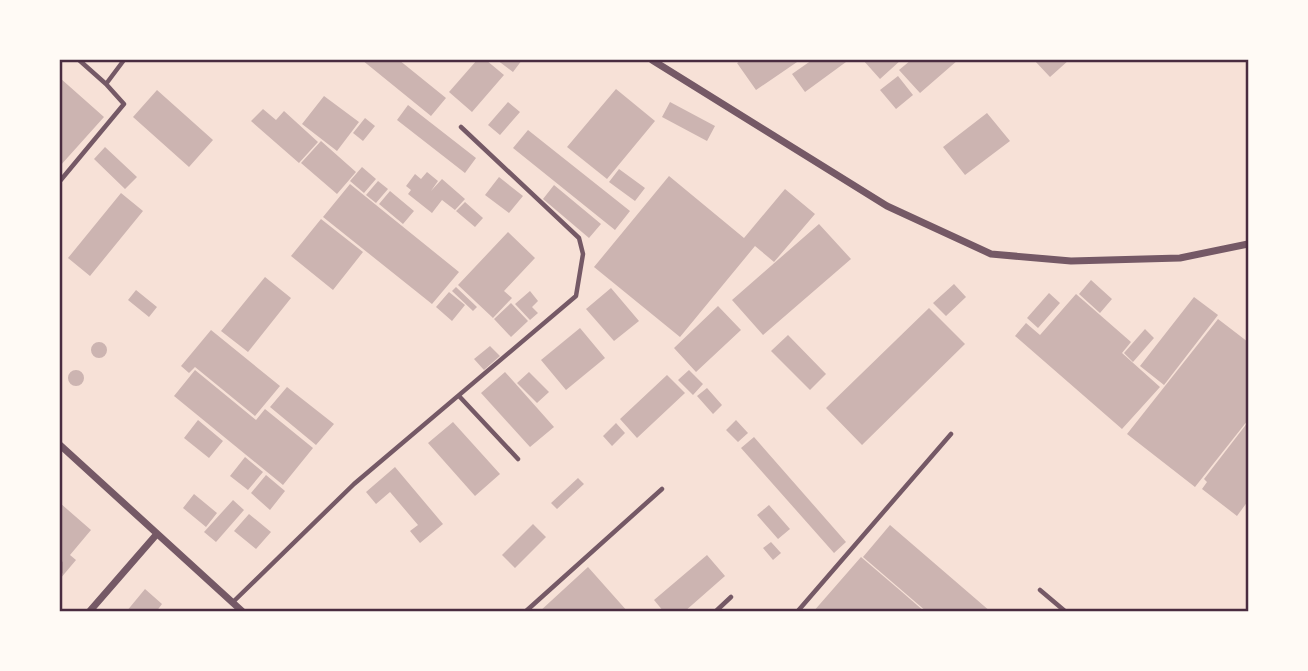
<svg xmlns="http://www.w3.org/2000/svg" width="1308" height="671" font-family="'IBM Plex Sans',sans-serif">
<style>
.building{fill:#ccb4b1}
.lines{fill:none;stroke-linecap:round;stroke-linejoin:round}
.service{stroke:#755966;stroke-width:4.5}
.minor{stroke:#755966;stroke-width:7}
.neatline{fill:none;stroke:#4a2c40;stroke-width:2.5}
</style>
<rect width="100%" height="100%" fill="#f7e1d7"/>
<path class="building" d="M362,60H399L446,98L431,116Z
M477,60H486L504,75L472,112L449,92Z
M497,60H522L513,72Z
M742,60H800L756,90L737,63Z
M812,60H845L846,62L805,92L792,74Z
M863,60H901L880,79Z
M911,60H958L920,93L899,70Z
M1034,60H1069L1050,77Z
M898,76L913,95L896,109L880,90Z
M60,78L104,117L60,166Z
M616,89L655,121L607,179L567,147Z
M157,90L213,140L189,167L133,117Z
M324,96L359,122L337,151L302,124Z
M508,102L520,112L500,135L488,125Z
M670,102L715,126L707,141L662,117Z
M408,105L476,158L465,173L397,120Z
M263,109L276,120L284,111L318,142L299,163L251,121Z
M987,113L1010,141L965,175L943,147Z
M365,118L375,126L363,141L353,133Z
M528,130L630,211L615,230L513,148Z
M321,141L356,172L337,194L301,163Z
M105,147L137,177L125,189L94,159Z
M362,167L376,179L364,193L350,181Z
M619,169L645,188L635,201L609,182Z
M427,172L438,181L431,191L442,179L465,199L455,210L442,200L432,213L408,194L411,190L406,186L415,174L421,179Z
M669,176L744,238L785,189L815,214L774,262L755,246L680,337L594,267Z
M499,177L523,196L509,213L485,195Z
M378,181L388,189L376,203L366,195Z
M350,184L459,272L432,304L323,217Z
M554,185L601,224L589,238L543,199Z
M390,191L414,211L403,224L379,204Z
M121,193L143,211L90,276L68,258Z
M465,202L483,218L475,227L456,211Z
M321,219L363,252L333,290L291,256Z
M819,224L851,259L763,335L732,300Z
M508,232L535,258L504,291L512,298L493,318L458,285Z
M265,277L291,298L248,352L221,331Z
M1091,280L1112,299L1100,313L1079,294Z
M954,284L966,297L946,316L933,303Z
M456,287L477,307L473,311L452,291Z
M611,288L639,321L614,341L586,309Z
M136,290L157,307L149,317L128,300Z
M530,291L538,301L532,307L538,313L530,320L515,304Z
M449,292L465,305L452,321L436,307Z
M1049,293L1060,303L1038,328L1027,318Z
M1076,294L1131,342L1122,353L1160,387L1122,429L1015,336L1026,323L1040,335Z
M1194,297L1218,315L1164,385L1140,366Z
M511,303L528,321L511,337L494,319Z
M718,306L741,330L696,372L674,348Z
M929,308L965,344L862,445L826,408Z
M1218,319L1248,342V420L1195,487L1127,434Z
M580,328L605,358L566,390L541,360Z
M1145,329L1154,338L1133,362L1124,353Z
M211,330L280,386L255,416L195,367L189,373L181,366Z
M788,335L826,374L810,390L771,351Z
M91 350a8 8 0 1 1 16 0a8 8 0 1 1-16 0Z
M490,346L500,356L484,370L474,359Z
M68 378a8 8 0 1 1 16 0a8 8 0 1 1-16 0Z
M195,370L256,420L265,409L313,448L283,485L174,396Z
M689,370L703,384L693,395L678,380Z
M505,372L554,427L530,447L481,393Z
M529,372L549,392L537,403L517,383Z
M667,375L685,393L637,438L620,419Z
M287,387L334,424L316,445L270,407Z
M707,388L722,405L713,414L697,396Z
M198,420L223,441L209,458L184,438Z
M736,420L748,433L738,442L726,430Z
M453,422L500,474L475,496L428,443Z
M1248,422V501L1237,516L1202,489L1207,482L1204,479Z
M616,423L625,433L612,446L603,436Z
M754,437L846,542L834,553L741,448Z
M245,457L263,472L248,490L230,476Z
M395,467L443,524L420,543L410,531L418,525L390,492L376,504L366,492Z
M266,475L285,491L270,510L251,493Z
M578,478L584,484L557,509L551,503Z
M194,494L217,513L206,527L183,508Z
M233,500L244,510L216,542L204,532Z
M60,503L91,530L70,555L76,560L60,579Z
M769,505L790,529L778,539L757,515Z
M249,514L271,532L256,549L234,531Z
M533,524L546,537L515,568L502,555Z
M890,525L991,612H927L863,557Z
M771,542L781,553L773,560L763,548Z
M707,555L725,576L684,612H664L654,600Z
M861,557L902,592L925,612H813Z
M588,567L628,612H539Z
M145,589L162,604L156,612H126Z"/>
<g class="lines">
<path class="service" d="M106,84L124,60
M60,181L124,104L106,84L79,60
M459,396L518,459
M60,562V573
M1040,590L1066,612
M233,602L354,484L576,296L583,254L579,238L461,127
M525,612L662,489
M715,612L731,597
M797,612L951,434"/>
<path class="minor" d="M652,60L887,206L991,254L1071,261L1180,258L1248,244
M60,445L243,612
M89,612L156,535"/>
</g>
<rect width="1308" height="671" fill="none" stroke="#fffaf5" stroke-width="122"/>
<rect x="61" y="61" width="1186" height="549" class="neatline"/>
</svg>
